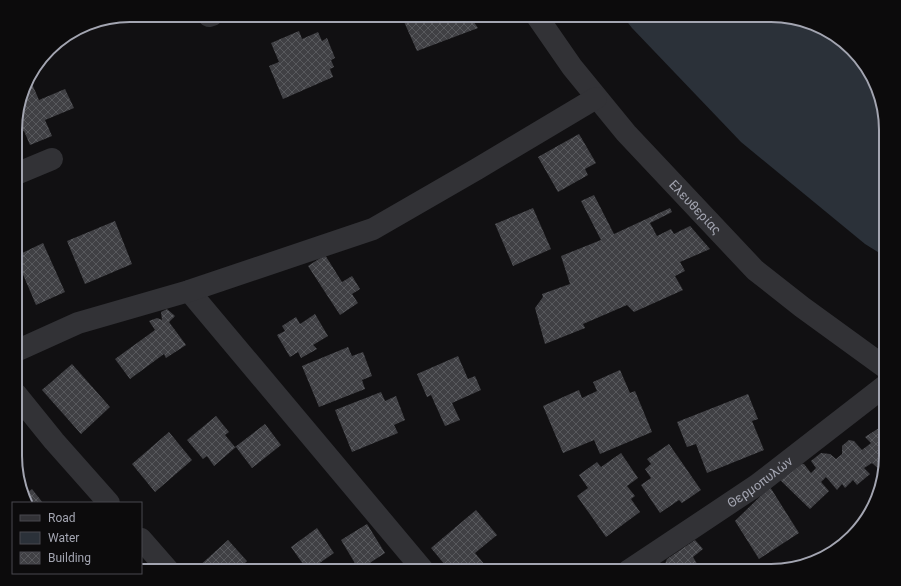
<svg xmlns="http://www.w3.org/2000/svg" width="901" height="586" font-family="Roboto,sans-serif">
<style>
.water{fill:#2b3139}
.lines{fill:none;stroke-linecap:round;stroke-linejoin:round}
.stream{stroke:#2b3139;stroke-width:7}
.building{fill:url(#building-cross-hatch)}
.minor{stroke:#323236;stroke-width:22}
.labels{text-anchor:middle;stroke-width:3.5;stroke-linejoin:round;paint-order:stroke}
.street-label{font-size:13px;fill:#a3a5b1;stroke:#0c0b0c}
.rim{fill:none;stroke:#a3a5b1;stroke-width:2}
</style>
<defs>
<pattern id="building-cross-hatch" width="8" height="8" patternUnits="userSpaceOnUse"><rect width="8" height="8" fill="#404044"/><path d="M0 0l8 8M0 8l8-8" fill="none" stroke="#58595d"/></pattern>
</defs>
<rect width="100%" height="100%" fill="#111012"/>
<path class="water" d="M622,15H771L835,35L871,73L886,123V257L865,244L741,142L632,28Z"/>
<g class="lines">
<path class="stream" d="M823,557L833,552"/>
</g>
<path class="building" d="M401,15H469L478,28L417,51Z
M299,31L302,39L318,32L322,41L327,38L335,58L331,60L334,67L330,69L333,77L283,99L269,66L279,62L271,43Z
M29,77L39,100L65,89L74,108L45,120L52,136L30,145L24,131L16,134V116L27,79Z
M579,134L596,163L585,169L588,175L558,192L538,157Z
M594,195L614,234L670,208L672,212L650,223L657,236L671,229L674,234L690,226L710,249L680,262L685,271L675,276L683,290L634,312L627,305L583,324L585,328L545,344L535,308L543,297L542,294L570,284L561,256L601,240L581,201Z
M533,208L551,249L513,266L495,224Z
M115,221L132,264L85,284L67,241Z
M43,243L65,292L36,305L16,258V256Z
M325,255L342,282L352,276L360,289L352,294L358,303L340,315L308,266Z
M167,309L175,316L169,322L186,345L166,358L164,354L130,379L115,359L155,330L149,321L157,318L162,320L161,312Z
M315,314L328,336L313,345L317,349L301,358L298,352L290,357L277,335L285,331L282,326L296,317L300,324Z
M348,347L352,356L363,352L372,376L362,380L365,389L319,407L302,366Z
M458,356L468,379L475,376L481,390L452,403L460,420L445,426L431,395L427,397L417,374Z
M72,364L110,407L81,434L42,390Z
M620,370L630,393L635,391L652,432L600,454L594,440L563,453L543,406L579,390L582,398L597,391L593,382Z
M381,392L385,401L396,396L405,420L394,425L398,433L352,452L335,410Z
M748,394L758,419L752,421L764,450L707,473L696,444L687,447L677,422Z
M216,416L229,432L225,435L235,447L265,424L281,445L252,468L236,447L214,466L207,456L203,459L187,440Z
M879,428L886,435V463L884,469L881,471L872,463L864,468L870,474L857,485L853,480L845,488L842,484L837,490L826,477L821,482L829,491L810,509L779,479L794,463L804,464L811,473L816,468L811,461L821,453L830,454L836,459L842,454V446L849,440L854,441L862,450L871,443L865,437Z
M169,432L192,460L155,492L132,464Z
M669,444L701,490L682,503L679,500L660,513L641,485L651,478L645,469L651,464L647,459Z
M621,453L638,478L627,486L635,496L631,499L640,512L606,537L577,496L588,488L579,475L597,462L601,467Z
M770,487L799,533L759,559L735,521Z
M32,489L43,503H27L24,495Z
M476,510L497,535L475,553L490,571H450L431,548Z
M367,524L385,553L359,570L341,540Z
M317,528L334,553L308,571L291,547Z
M228,540L247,561L236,571H200L197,568Z
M695,540L703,549L693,557L699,567L692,571H662L667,559Z
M656,565L660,571H649Z"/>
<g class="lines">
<g class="minor">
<path id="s1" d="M536,15L572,67L626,133L755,270L802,307L886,368"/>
<path d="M209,16L212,15"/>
<path d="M16,174L52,159"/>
<path d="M189,291L424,571"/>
<path d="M16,351L78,323L189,291L373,229L477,169L596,98"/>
<path d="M16,394L54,441L109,503"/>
<path d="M141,539L169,571"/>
<path id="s2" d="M628,571L757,485L886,385"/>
</g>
</g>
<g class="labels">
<g class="street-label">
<text dy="5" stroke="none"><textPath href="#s1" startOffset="250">Ελευθερίας</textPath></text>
<text dy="5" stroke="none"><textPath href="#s2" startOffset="159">Θερμοπυλών</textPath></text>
</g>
</g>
<path d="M0 0H901V586H0ZM130 22H771A108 108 0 0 1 879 130V456A108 108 0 0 1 771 564H130A108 108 0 0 1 22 456V130A108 108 0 0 1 130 22Z" fill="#0c0b0c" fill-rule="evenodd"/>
<path class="rim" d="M130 22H771A108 108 0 0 1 879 130V456A108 108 0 0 1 771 564H130A108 108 0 0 1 22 456V130A108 108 0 0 1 130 22Z"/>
<rect x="12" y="502" width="130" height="72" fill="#0c0b0c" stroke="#48494e"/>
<rect x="20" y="515" width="20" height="6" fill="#323236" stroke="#48494e"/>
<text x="48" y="522" font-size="12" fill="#a3a5b1">Road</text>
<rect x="20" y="532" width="20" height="12" fill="#2b3139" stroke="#48494e"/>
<text x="48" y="542" font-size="12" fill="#a3a5b1">Water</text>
<rect x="20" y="552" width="20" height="12" fill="url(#building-cross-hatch)" stroke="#48494e"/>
<text x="48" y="562" font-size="12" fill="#a3a5b1">Building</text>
</svg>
